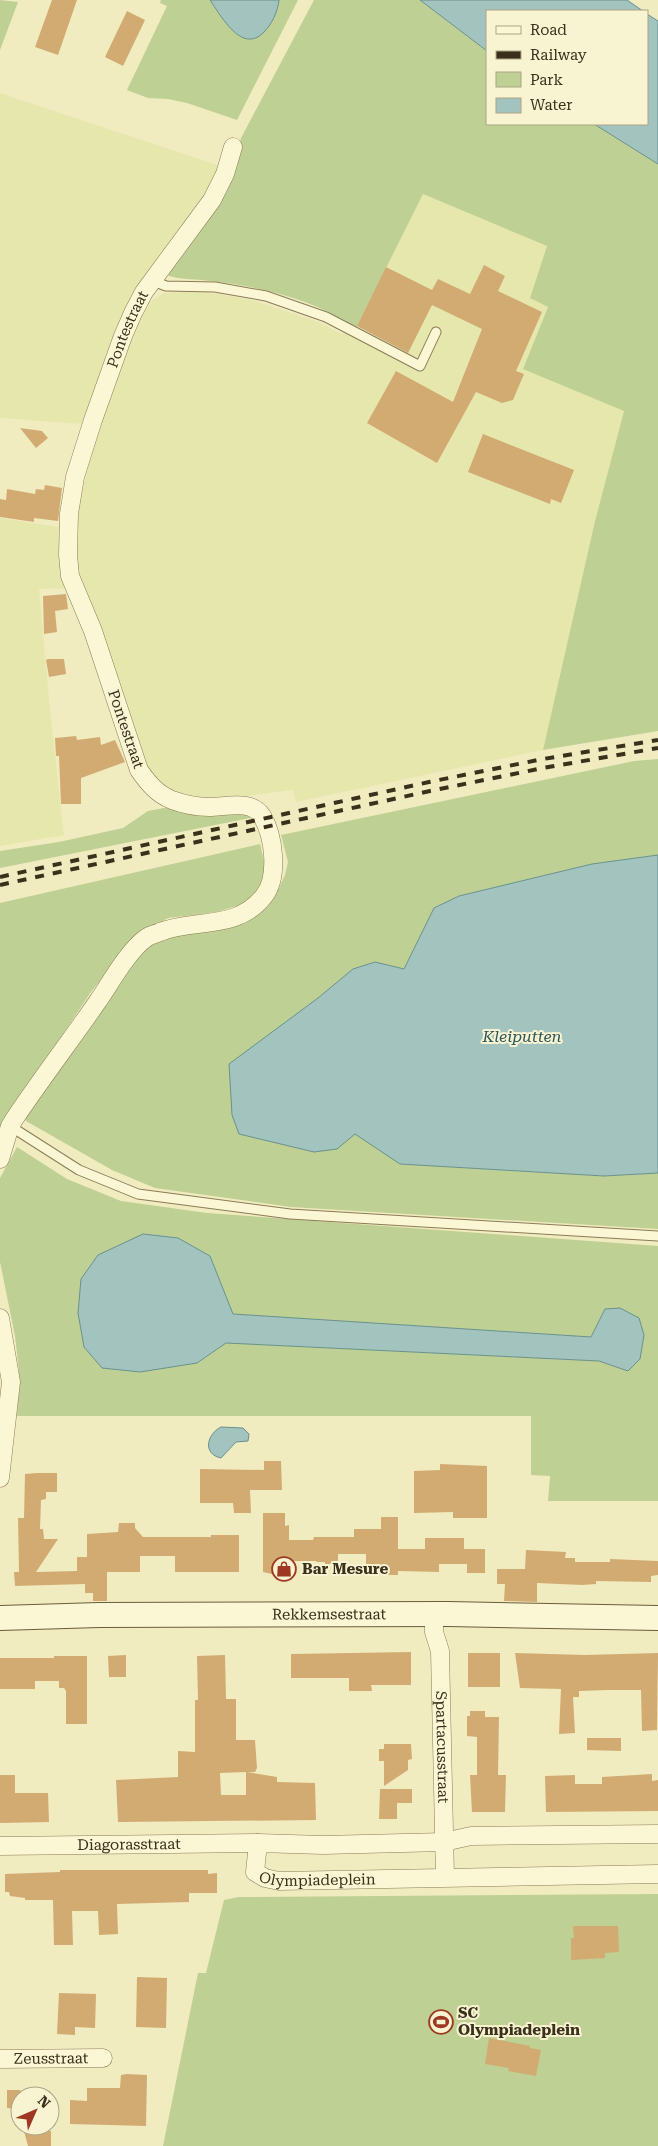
<svg xmlns="http://www.w3.org/2000/svg" width="658" height="2146" font-family="'Roboto Serif',serif">
<style>
.farmland{fill:#e6e7ad}
.green{fill:#bed093;fill-rule:evenodd}
.water{fill:#a3c3bf;stroke:#69918e}
.building{fill:#d2ab73;fill-rule:evenodd}
.lines{fill:none;stroke-linecap:round;stroke-linejoin:round}
.lane-casing{stroke:#8b7c57;stroke-width:11}
.street-casing{stroke:#8b7c57;stroke-width:19}
.secondary-casing{stroke:#6d5c3a;stroke-width:26}
.lane{stroke:#fbf6d4;stroke-width:9}
.street{stroke:#fbf6d4;stroke-width:18}
.secondary{stroke:#fbf6d4;stroke-width:24}
.rail{stroke:#3a301c;stroke-width:4;stroke-dasharray:9 9;stroke-linecap:butt}
.labels{text-anchor:middle;stroke-width:4;stroke-linejoin:round;paint-order:stroke}
.street-label{font-size:15px;fill:#3a301c;stroke:#f8f3d0}
.poi-label{font-size:15px;font-weight:bold;fill:#3a301c;stroke:#f8f3d0;text-anchor:start}
.water-label{font-size:16px;font-style:italic;fill:#2a555a;stroke:#f8f3d0}
</style>
<rect width="100%" height="100%" fill="#f1ebc0"/>
<path class="farmland" d="M0,93L220,166L196,215L141,282L115,330L83,424L0,418Z
M423,194L547,246L530,298L548,307L523,369L624,410L595,521L543,750L296,802L293,790L221,799L190,798L172,792L158,782L146,767L79,581L74,553L75,523L81,496L97,431L124,351L150,302L164,293L198,291L249,299L319,322L342,334L348,323L356,328Z
M0,518L58,527L62,531L66,588L39,589L50,710L64,835L0,846Z"/>
<path class="green" d="M0,0L18,2L0,50Z
M161,0H210L232,30L278,3L279,0H298L237,120L187,103L168,99L148,98L127,90L167,6L160,3Z
M314,0H420L487,51V124H594L658,164V731L543,750L595,521L624,411L523,369L548,307L530,298L547,246L423,194L356,328C313,299 262,287 211,281C197,279 183,280 169,276L168,269L231,175L241,138Z
M658,759V855L592,864L459,896L434,909L404,969L375,962L353,969L318,998L337,1149L355,1133L400,1164L604,1176L658,1173V1229L291,1207L155,1188L112,1170L26,1121L25,1115L133,960L149,942L260,909L279,888L285,875L288,862L281,835L634,761Z
M169,807L248,814L250,818L0,868V851L59,842L123,828L148,811Z
M260,844L266,869L259,893L242,904L217,912L168,918L136,935L91,992L6,1119L0,1132V903Z
M17,1147L67,1179L121,1201L207,1213L658,1246V1501H548L550,1476L531,1475V1416H17L19,1371L15,1336L0,1262V1178ZM210,1256L232,1314L591,1337L605,1309L628,1371L599,1361L226,1343L197,1363Z
M658,1894V2146H163L198,1973H206L224,1900L239,1897Z"/>
<path class="water" d="M210,0H279C278,11 272,24 264,32C242,55 221,16 210,0Z
M420,0H627L643,11H487V51Z
M647,14L658,21V164L594,124H647Z
M658,855V1173L604,1176L400,1164L355,1134L337,1149L314,1152L239,1134L232,1115L229,1064L318,998L353,969L375,962L404,969L434,908L459,896L592,864Z
M143,1234L178,1238L210,1256L233,1314L591,1337L605,1309L620,1308L639,1318L644,1335L640,1359L628,1371L599,1361L226,1343L197,1363L140,1372L102,1368L84,1347L78,1313L81,1279L98,1255Z
M221,1427L243,1428L249,1434L248,1441L236,1442L221,1458C202,1454 207,1434 221,1427Z"/>
<path class="building" d="M52,0H77L58,55L35,47Z
M127,11L145,20L123,66L105,57Z
M484,265L505,276L498,291L542,312L516,371L524,374L513,400L502,403L476,392L437,463L367,423L396,371L453,402L482,329L432,305L408,353L357,326L386,267L432,290L438,279L470,294Z
M20,428L42,431L48,438L36,448Z
M483,434L574,470L561,503L551,499L550,504L468,472Z
M45,485L62,488L58,521L34,518V522L0,517V499L6,500L7,489L35,494L36,489L44,490Z
M66,594L68,609L55,611L57,632L44,634L43,596Z
M48,659H64L66,674L49,677L46,660Z
M76,736L77,740L100,737L101,745L115,740L125,762L81,778V804H61L59,756H56L55,738Z
M264,1461H281L282,1490H250L251,1513H234L233,1503H200V1469L264,1470Z
M440,1464L487,1466V1518H453V1512L414,1513V1471L440,1470Z
M37,1473H57V1492H46V1499L41,1500L40,1529H43L44,1539H58L36,1572L77,1571V1557H87V1534L118,1532L119,1523H135V1528L143,1537H211V1535H239V1572H175V1556H140V1572H107V1601H93V1593H85V1584L15,1586L14,1572H19L18,1518H24L25,1474Z
M263,1513H285V1526L289,1525V1540H313L314,1537H354V1529H381V1517H398V1549H425V1538H464V1549H485V1573H467V1564H439V1572L398,1571V1575H366V1554H338V1564H325V1562H316L317,1561H289V1572H280L276,1575L263,1572Z
M526,1550L566,1552L565,1558H575V1562H610V1559L658,1561V1575L651,1576V1582L596,1581V1584L582,1585L537,1583V1602L504,1601L505,1584H497V1569H525Z
M411,1652V1685H371L372,1691H349V1678H291V1654Z
M468,1653H500V1687H468Z
M515,1653L585,1655L658,1653L657,1730L642,1731L641,1690H608L579,1691V1697H573L575,1733L559,1734L561,1689L520,1688Z
M126,1655V1677H109L108,1656Z
M225,1655L226,1699H236V1740H255L257,1768L255,1772H247L277,1777V1782L315,1783L316,1820L118,1822L116,1780L178,1777V1751L195,1752V1700H198L197,1656ZM246,1772V1795H221L220,1773Z
M54,1656H87V1724H66V1691L64,1688H59V1681H35V1689H0V1658H54Z
M470,1711H485V1717H499L498,1775H506L505,1812H472L470,1775H477V1737L467,1736V1716H470Z
M587,1738H621V1751L587,1750Z
M384,1744H411L412,1759L408,1760V1770L384,1786V1761H379V1749H384Z
M652,1774V1781L658,1780V1811L546,1812L545,1776L575,1775V1784H602V1777Z
M0,1775H15V1793H48L49,1822L0,1823Z
M380,1789H412V1803H397V1819H379Z
M60,1870H208V1874L217,1873V1893H189V1902L117,1904L118,1934L99,1935L98,1911H72L73,1945H54L53,1900H25V1898L10,1896L9,1892H5V1874L60,1872Z
M573,1926H618L619,1952L605,1953V1958L571,1960V1938H574Z
M137,1977L167,1978L166,2028L136,2027Z
M59,1993L96,1994L95,2028L75,2027V2035L57,2034Z
M489,2038L530,2046V2048L541,2050L536,2076L508,2071L509,2068L485,2064Z
M127,2074L147,2075L146,2126L70,2124V2100L87,2101V2088H120L121,2075Z
M7,2090H20V2109L7,2108Z
M24,2131H51V2146H28Z"/>
<g class="lines">
<g class="lane-casing">
<path id="lane" d="M153,281L166,286L215,287L266,296L326,317L420,366L436,332
M10,1126L79,1170L138,1194L290,1214L658,1236"/>
</g>
<g class="street-casing">
<g id="street">
<path id="s1" d="M0,1159L10,1126L15,1118C42,1078 71,1040 98,1001C111,982 128,951 146,938C150,935 156,934 160,932C196,918 237,931 264,896C279,877 274,836 262,816C251,799 226,807 209,807C197,807 183,804 172,800C157,794 148,783 139,770L93,631L70,576L68,555L69,514L75,477L93,420L123,336L133,313L144,292L212,200L225,174L233,147"/>
<path d="M0,1318L11,1382L0,1478"/>
<path id="s2" d="M434,1614V1632L440,1651L445,1877"/>
<path id="s3" d="M658,1834L471,1836L444,1842L323,1845L258,1843L255,1872L265,1878L279,1881L658,1874"/>
<path id="s4" d="M0,1846L258,1843"/>
<path id="s5" d="M0,2059L103,2058"/>
</g>
</g>
<g class="secondary-casing">
<g id="secondary">
<path id="s6" d="M0,1618L99,1615L448,1614L658,1618"/>
</g>
</g>
<use href="#lane" class="lane"/>
<use href="#street" class="street"/>
<use href="#secondary" class="secondary"/>
<path class="rail" d="M0,877L429,782L543,759L658,740
M0,885L430,791L543,768L658,748"/>
</g>
<defs>
<g id="shop-ring" transform="scale(1.25)"><circle r="9.5" fill="#f8f3d0" stroke="#9e3822" stroke-width="1.5"/><path d="M-5-2.5h2.3a2.7 3.5 0 0 1 5.4 0H5L5.5 6h-11ZM-1.5-2.5h3a1.5 2.3 0 0 0-3 0Z" fill="#9e3822"/></g>
<g id="stadium-ring" transform="scale(1.25)"><circle r="9.5" fill="#f8f3d0" stroke="#9e3822" stroke-width="1.5"/><path d="M0-5a6.5 5 0 1 0 0 10a6.5 5 0 1 0 0-10ZM-3.5-1.8h7v3.6h-7Z" fill="#9e3822"/></g>
</defs>
<g fill-rule="evenodd">
<use href="#shop-ring" x="284" y="1569"/>
<use href="#stadium-ring" x="441" y="2022"/>
</g>
<g class="labels">
<g class="street-label">
<text dy="5" stroke="none"><textPath href="#s1" startOffset="1081">Pontestraat</textPath></text>
<text transform="translate(126 729) rotate(71)" y="5">Pontestraat</text>
<text dy="5" stroke="none"><textPath href="#s6" startOffset="329">Rekkemsestraat</textPath></text>
<text dy="5" stroke="none"><textPath href="#s2" startOffset="134">Spartacusstraat</textPath></text>
<text dy="5" stroke="none"><textPath href="#s4" startOffset="129">Diagorasstraat</textPath></text>
<text dy="5" stroke="none"><textPath href="#s3" startOffset="494">Olympiadeplein</textPath></text>
<text dy="5" stroke="none"><textPath href="#s5" startOffset="51">Zeusstraat</textPath></text>
</g>
<g class="poi-label">
<text x="302" y="1574">Bar Mesure</text>
<text x="458" y="2018">SC<tspan x="458" dy="17">Olympiadeplein</tspan></text>
</g>
<g class="water-label">
<text x="522" y="1042">Kleiputten</text>
</g>
</g>
<rect x="486" y="10" width="162" height="115" fill="#f8f3d0" stroke="#aca588"/>
<rect x="496" y="26" width="25" height="8" fill="#fbf6d4" stroke="#aca588"/>
<text x="530" y="35" font-size="15" fill="#3a301c">Road</text>
<rect x="496" y="51" width="25" height="8" fill="#3a301c" stroke="#aca588"/>
<text x="530" y="60" font-size="15" fill="#3a301c">Railway</text>
<rect x="496" y="72" width="25" height="15" fill="#bed093" stroke="#aca588"/>
<text x="530" y="85" font-size="15" fill="#3a301c">Park</text>
<rect x="496" y="98" width="25" height="15" fill="#a3c3bf" stroke="#aca588"/>
<text x="530" y="110" font-size="15" fill="#3a301c">Water</text>
<g transform="translate(35 2111) rotate(45)"><circle r="24" fill="#f8f3d0" stroke="#aca588"/>
<path d="M0-4L9 19L0 12L-9 19Z" fill="#9e3822"/>
<text y="-8" font-size="14" font-weight="bold" text-anchor="middle" fill="#3a301c">N</text>
</g>
</svg>
